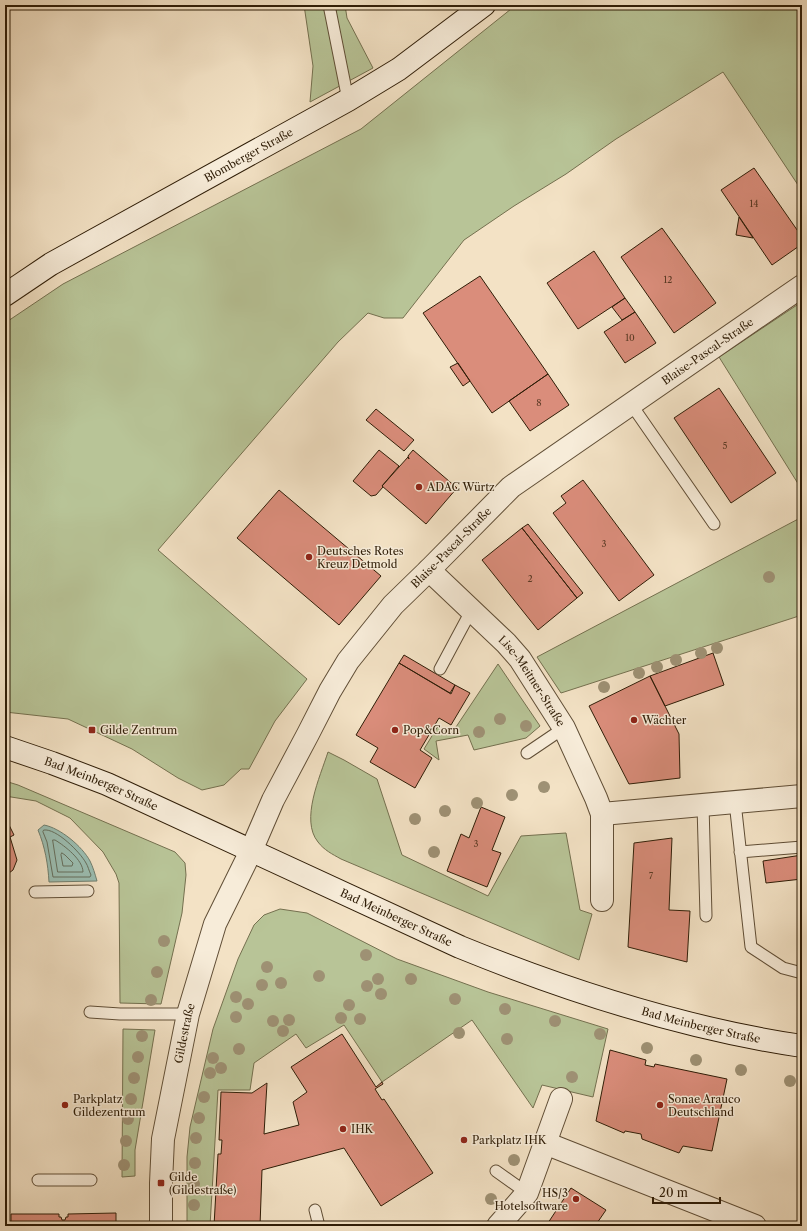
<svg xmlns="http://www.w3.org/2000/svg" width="807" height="1231" font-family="'Libre Caslon Text',serif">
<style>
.green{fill:#b8c497;stroke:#74704f}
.water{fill:#9bbeb2;stroke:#707e6e}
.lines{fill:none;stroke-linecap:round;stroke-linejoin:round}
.shore{stroke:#656e5c;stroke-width:1}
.building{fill:#da8d7b;stroke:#2f1d07}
.service-casing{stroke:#604e36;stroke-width:13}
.minor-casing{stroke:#604e36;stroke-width:24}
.secondary-casing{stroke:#2f1d07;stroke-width:24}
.service{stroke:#f7ecd9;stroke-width:11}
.minor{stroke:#f7ecd9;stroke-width:22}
.secondary{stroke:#f7ecd9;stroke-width:22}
.tree{fill:#9e9174}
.poi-dot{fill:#8f2418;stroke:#f7ecd9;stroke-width:1.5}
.labels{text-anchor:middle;stroke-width:3;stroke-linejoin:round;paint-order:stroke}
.number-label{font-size:9px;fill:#5a3924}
.street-label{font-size:11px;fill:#2f1d07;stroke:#f7ecd9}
.poi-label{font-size:11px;fill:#2f1d07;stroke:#f7ecd9;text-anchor:start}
</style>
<rect width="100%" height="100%" fill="#f3e2c5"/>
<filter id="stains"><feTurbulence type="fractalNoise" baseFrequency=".005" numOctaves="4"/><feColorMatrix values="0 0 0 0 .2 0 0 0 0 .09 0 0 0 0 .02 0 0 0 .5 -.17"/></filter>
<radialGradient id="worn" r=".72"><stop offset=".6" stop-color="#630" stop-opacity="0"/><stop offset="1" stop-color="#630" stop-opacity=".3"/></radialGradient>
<path class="green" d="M304,5H345L347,18L373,68L310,102L313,66Z
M516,5H802V191L723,72L616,139L566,174L514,206L464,240L403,318H384L368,313L338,342L158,550L307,679L275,721L249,769H241L224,785L202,790L178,778L132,749L68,719L5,712V323L63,284L361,129Z
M800,303H802V490L719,357Z
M802,517V615L561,693L537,657Z
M498,664L540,726L526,738L474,750L468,735L436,741L439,760L424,749L438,726L452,733Z
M328,752L344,760L377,779L402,855L488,896L521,836L566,833L580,910L592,914L579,960L341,859C332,854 324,850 318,842C300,820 320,777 328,752Z
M5,781L18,785L175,852L185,863L186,875L182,913L161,1004L120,1003L119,883L116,874L103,852L70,818L36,801L5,796Z
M280,909L307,913L397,959L488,992L608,1029L593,1097L542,1085L533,1108L472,1020L382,1082L344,1025L306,1048L296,1034L254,1063L250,1090H218L210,1226H187V1157L190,1127L213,1029L238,959L254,925L264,915Z
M123,1029L155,1030L135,1150V1176L122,1177Z"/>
<path class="water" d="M44,825C60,828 82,846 90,861C93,867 95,874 97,881L49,882C48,864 45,847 38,830Z"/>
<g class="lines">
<path class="shore" d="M44,830C56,828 80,852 86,863C88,866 89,871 91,875L90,877H53L47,842L43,832Z
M53,840H55C65,846 83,860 83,872H58Z
M62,853L65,855L73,863L72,866H63L61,855Z"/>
</g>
<path class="building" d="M754,168L802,237V244L772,265L721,190Z
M739,217L753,238L736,235Z
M662,228L716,303L674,333L621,257Z
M594,251L625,298L578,329L547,283Z
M480,276L548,374L492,413L423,313Z
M625,298L635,312L622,320L612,307Z
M635,312L656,343L625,363L604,332Z
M458,363L470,381L463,386L450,367Z
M548,374L569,405L530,431L509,401Z
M719,388L776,473L731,503L674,418Z
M376,409L414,440L404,451L366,420Z
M379,450L399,466L382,486L383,487L376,495L371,496L353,481Z
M413,450L457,488L426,524L382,486L408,457L409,459L408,456Z
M583,480L654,575L619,601L553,513L566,503L561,496Z
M279,490L381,576L339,625L237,538Z
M528,524L583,593L577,598L522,528Z
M522,528L577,598L538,630L482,560Z
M713,653L724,685L665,706L650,676Z
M404,655L455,685L450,693L399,663Z
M399,663L451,694L455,685L470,693L451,725L439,718L420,750L432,758L415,788L370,762L378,748L356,735Z
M650,676L679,734L680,778L629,784L589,706Z
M481,807L505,817L492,850L501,853L487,887L447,871L461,834L469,838Z
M5,817L14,835L10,837L17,860L13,870L5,876Z
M672,838L669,910L690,911L687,962L628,947L634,843Z
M802,855V879L766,883L763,861Z
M342,1034L376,1087L382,1082L383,1084L375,1089L382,1100L384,1099L433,1173L381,1206L344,1148L262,1170L260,1226H214L218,1154H221L222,1140H219L221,1092L252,1093L267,1083L264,1134L299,1125L293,1102L307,1092L291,1067Z
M610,1050L646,1060L645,1065L654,1067L655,1064L727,1079L712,1151L683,1146L679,1153L642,1139L641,1134L625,1131L624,1133L596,1121Z
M571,1188L606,1210L595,1226H546Z
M116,1213V1226H11V1214H59V1217H61L62,1220H65L66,1217H68V1214Z"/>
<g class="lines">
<g class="service-casing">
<path id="service" d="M329,5L348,100
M631,404L714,524
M440,669L471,611
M527,753L564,728
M735,802L751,947L783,968L802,973
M703,805L706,916
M740,852L802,847
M35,892L88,891
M90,1012L120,1014H188
M496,1171L527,1193
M38,1180H91
M315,1210L319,1226"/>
</g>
<g class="minor-casing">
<g id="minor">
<path id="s1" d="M429,570L506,643L520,659L564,728L596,798L602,814V900"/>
<path d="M602,814L802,796"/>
<path d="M545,1143L755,1226"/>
<path id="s2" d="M161,1226V1183L163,1139L188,1014L215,924L251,851L273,800L308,734L330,691L348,661L393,605L429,570L511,487L802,286"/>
<path d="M498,1226L527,1193L561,1099"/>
</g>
</g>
<g class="secondary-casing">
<g id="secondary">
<path id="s3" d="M5,295L51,264L348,100L399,69L484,5"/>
<path id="s4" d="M5,747L52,763L107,784L460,947C568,991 686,1029 802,1046"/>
</g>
</g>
<use href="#service" class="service"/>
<use href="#minor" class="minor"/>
<use href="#secondary" class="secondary"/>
</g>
<g class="tree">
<circle cx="769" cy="577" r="6"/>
<circle cx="717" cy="648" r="6"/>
<circle cx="701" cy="653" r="6"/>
<circle cx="676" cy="660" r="6"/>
<circle cx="657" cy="667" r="6"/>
<circle cx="639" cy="673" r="6"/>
<circle cx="604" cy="687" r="6"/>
<circle cx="500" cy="719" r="6"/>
<circle cx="526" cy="726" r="6"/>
<circle cx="479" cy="732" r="6"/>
<circle cx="544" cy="787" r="6"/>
<circle cx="512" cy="795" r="6"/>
<circle cx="477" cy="803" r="6"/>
<circle cx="445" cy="811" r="6"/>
<circle cx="415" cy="819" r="6"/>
<circle cx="434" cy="852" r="6"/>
<circle cx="164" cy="941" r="6"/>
<circle cx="366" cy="955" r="6"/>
<circle cx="267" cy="967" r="6"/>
<circle cx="157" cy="972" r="6"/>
<circle cx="319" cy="976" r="6"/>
<circle cx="378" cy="979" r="6"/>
<circle cx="411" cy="979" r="6"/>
<circle cx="281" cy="983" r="6"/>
<circle cx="262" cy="985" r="6"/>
<circle cx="367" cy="986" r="6"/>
<circle cx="381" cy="994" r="6"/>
<circle cx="236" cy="997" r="6"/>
<circle cx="455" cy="999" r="6"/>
<circle cx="151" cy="1000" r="6"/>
<circle cx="248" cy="1004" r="6"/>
<circle cx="349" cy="1005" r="6"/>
<circle cx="505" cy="1009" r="6"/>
<circle cx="236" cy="1017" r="6"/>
<circle cx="341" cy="1018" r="6"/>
<circle cx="360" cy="1019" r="6"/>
<circle cx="289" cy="1020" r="6"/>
<circle cx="273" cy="1021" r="6"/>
<circle cx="555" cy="1021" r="6"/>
<circle cx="283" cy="1031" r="6"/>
<circle cx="459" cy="1033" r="6"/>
<circle cx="600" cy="1034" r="6"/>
<circle cx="142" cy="1036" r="6"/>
<circle cx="507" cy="1039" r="6"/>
<circle cx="647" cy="1048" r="6"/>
<circle cx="239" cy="1049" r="6"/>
<circle cx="138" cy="1057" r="6"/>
<circle cx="213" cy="1058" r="6"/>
<circle cx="696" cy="1060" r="6"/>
<circle cx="221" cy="1068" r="6"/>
<circle cx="741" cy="1070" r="6"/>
<circle cx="210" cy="1073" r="6"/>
<circle cx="572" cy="1077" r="6"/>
<circle cx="134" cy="1078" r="6"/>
<circle cx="790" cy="1081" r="6"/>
<circle cx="204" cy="1097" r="6"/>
<circle cx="131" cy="1099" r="6"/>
<circle cx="199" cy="1118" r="6"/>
<circle cx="128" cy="1119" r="6"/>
<circle cx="196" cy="1138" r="6"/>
<circle cx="126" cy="1141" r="6"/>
<circle cx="514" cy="1160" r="6"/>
<circle cx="195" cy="1163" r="6"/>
<circle cx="124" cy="1165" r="6"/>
<circle cx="194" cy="1184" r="6"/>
<circle cx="491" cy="1199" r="6"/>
<circle cx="194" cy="1205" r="6"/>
</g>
<g class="poi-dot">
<circle cx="419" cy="487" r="4"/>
<circle cx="309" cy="557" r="4"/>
<circle cx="634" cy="720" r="4"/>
<rect x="88" y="726" width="8" height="8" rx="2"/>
<circle cx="395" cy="730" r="4"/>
<circle cx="65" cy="1105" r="4"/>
<circle cx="660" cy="1105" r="4"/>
<circle cx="343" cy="1129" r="4"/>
<circle cx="464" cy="1140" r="4"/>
<rect x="157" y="1179" width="8" height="8" rx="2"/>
<circle cx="576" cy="1199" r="4"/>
</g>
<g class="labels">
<g class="number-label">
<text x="754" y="207">14</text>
<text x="668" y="283">12</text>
<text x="630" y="341">10</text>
<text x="539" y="406">8</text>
<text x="725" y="449">5</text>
<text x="604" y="547">3</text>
<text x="530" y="582">2</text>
<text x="476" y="847">3</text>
<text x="651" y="879">7</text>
</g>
<g class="street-label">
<text dy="4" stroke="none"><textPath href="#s3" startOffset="281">Blomberger Straße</textPath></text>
<text dy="4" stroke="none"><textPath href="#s2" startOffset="1081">Blaise-Pascal-Straße</textPath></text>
<text dy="4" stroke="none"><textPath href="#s2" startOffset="757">Blaise-Pascal-Straße</textPath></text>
<text dy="4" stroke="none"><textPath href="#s1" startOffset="152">Lise-Meitner-Straße</textPath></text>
<text dy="4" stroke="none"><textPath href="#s4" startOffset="103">Bad Meinberger Straße</textPath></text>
<text dy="4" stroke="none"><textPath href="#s4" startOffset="427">Bad Meinberger Straße</textPath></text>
<text dy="4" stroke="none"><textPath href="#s4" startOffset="751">Bad Meinberger Straße</textPath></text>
<text dy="4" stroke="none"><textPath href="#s2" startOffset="195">Gildestraße</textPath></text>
</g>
<g class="poi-label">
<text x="427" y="491">ADAC Würtz</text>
<text x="317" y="555">Deutsches Rotes<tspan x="317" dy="13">Kreuz Detmold</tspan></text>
<text x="642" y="724">Wächter</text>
<text x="100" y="734">Gilde Zentrum</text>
<text x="403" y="734">Pop&amp;Corn</text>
<text x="73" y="1103">Parkplatz<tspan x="73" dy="13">Gildezentrum</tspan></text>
<text x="668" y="1103">Sonae Arauco<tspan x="668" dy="13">Deutschland</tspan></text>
<text x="351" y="1133">IHK</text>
<text x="472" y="1144">Parkplatz IHK</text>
<text x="169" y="1181">Gilde<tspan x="169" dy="13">(Gildestraße)</tspan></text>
<text x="568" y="1197" text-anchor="end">HS/3<tspan x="568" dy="13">Hotelsoftware</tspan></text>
</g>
</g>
<rect width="807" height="1231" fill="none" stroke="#f3e2c5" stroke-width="20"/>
<rect x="6" y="6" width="795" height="1219" fill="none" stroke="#2f1d07" stroke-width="2"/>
<rect x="10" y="10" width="787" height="1211" fill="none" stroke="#2f1d07"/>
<path d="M653 1197v6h67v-6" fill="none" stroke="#2f1d07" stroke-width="2"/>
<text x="659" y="1197" font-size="12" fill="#2f1d07" stroke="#f7ecd9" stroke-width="3" paint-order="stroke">20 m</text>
<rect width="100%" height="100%" filter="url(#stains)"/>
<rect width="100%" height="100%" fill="url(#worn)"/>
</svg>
